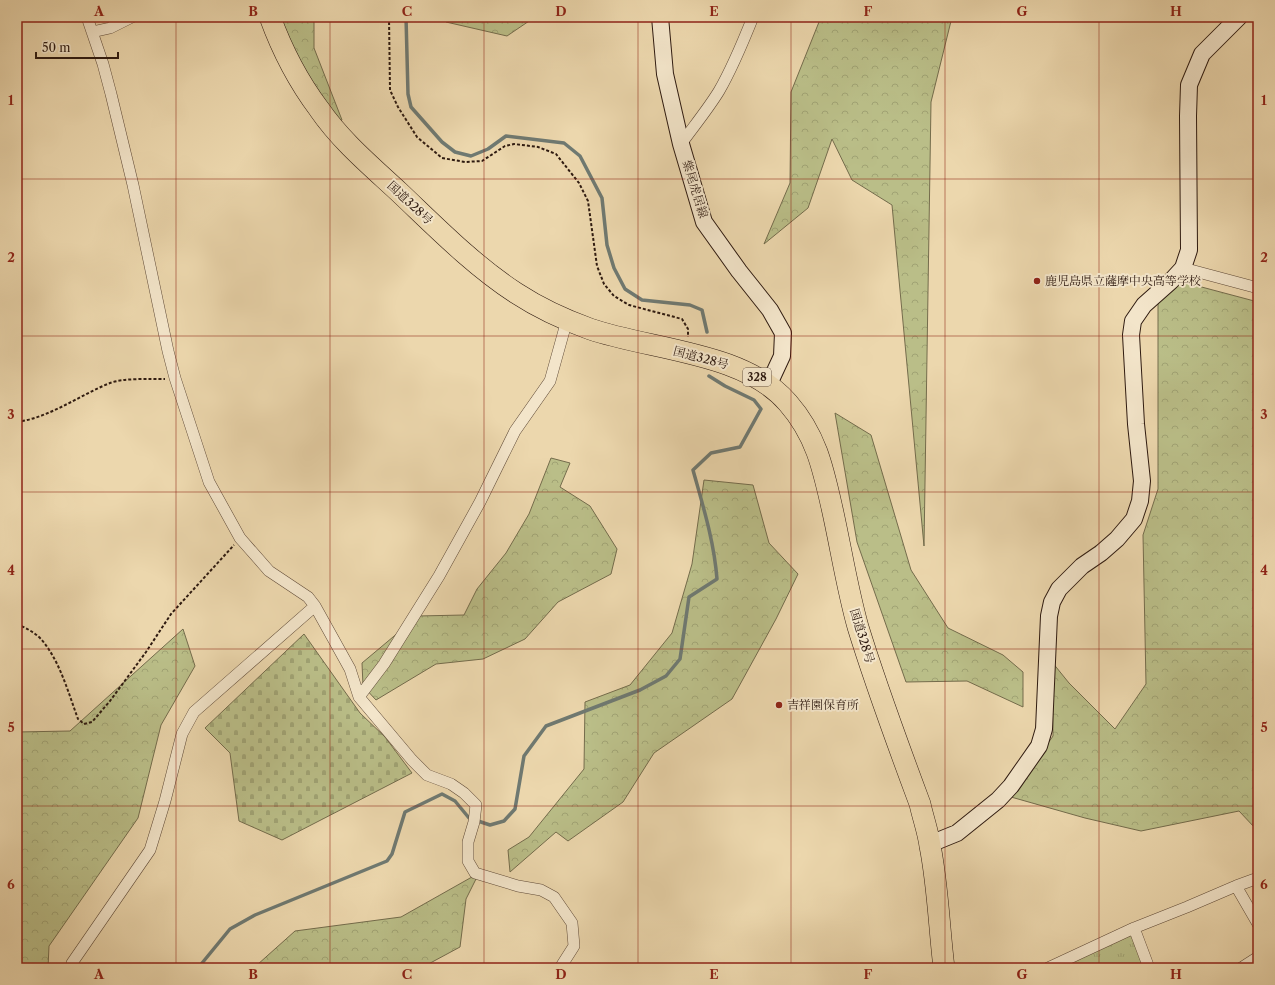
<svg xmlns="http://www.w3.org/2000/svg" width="1275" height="985" font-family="'Libre Caslon Text','Noto Serif JP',serif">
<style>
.forest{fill:url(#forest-crowns);stroke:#746c4c}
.cemetery{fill:url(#cemetery-stones);stroke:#746c4c}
.park{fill:url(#park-tufts);stroke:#746c4c}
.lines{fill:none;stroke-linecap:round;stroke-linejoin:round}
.stream{stroke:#6f7971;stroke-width:3.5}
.street-casing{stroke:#5e4937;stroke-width:12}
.secondary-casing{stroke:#2e1a10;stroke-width:18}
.highway-casing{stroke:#2e1a10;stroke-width:22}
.path{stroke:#2e1a10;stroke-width:2;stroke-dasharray:3 2;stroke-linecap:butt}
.street{stroke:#f3e5ca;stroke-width:11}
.secondary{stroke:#f3e5ca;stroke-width:16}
.highway{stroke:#ecd7ad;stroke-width:21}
.grid{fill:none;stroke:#8f2418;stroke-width:1;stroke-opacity:0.55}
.poi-dot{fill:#8f2418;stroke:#f3e5ca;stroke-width:1.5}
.labels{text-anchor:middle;stroke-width:4;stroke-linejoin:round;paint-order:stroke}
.shield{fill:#f3e5ca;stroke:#695748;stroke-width:1}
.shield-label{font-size:11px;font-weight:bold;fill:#2e1a10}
.street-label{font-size:12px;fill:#2e1a10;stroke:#f3e5ca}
.poi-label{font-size:12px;fill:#2e1a10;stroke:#f3e5ca;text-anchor:start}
.neatline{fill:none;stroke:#8f2418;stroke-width:1.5}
.grid-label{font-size:13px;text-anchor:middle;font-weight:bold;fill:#8f2418}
</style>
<defs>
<pattern id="forest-crowns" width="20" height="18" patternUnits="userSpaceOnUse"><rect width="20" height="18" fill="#babe88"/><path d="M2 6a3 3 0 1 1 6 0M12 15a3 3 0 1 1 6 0" fill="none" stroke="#a0a374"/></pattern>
<pattern id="cemetery-stones" width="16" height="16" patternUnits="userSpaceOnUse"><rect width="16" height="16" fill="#babe88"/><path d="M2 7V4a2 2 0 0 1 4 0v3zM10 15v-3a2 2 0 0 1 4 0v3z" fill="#a0a374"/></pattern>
<pattern id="park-tufts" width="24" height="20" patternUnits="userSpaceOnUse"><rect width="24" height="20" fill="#babe88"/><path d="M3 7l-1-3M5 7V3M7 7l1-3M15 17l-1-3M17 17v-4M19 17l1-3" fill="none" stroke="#a0a374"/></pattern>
</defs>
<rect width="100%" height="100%" fill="#ecd7ad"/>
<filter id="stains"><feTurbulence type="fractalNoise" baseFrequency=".005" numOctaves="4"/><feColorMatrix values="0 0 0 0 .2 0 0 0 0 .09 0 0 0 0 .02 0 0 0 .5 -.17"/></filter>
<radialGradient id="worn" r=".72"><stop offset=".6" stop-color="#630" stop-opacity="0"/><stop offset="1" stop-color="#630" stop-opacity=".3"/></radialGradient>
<path class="forest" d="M292,17H314V48L342,120L339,122L316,93L279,21Z
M441,17H535L507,36L446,22Z
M821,17H952L931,102L924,546L892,205L852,180L832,139L808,208L764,244L790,183L791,92Z
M1179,281L1258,302V827L1255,828L1239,811L1141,831L1085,818L1011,797L1053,736L1052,662L1069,683L1115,729L1146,684L1143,535L1158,489V299Z
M835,413L871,435L911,570L948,628L1003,655L1023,672V707L967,681L906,682L857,542Z
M551,458L570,463L560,487L590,506L617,549L611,574L558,602L525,639L483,659L436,664L376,700L363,686L362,663L418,616L464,615L477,589L506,553L529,514Z
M704,480L753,485L769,543L798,574L776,619L732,699L654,753L623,802L568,841L556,832L510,872L508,850L529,837L584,769L585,702L630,685L672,633L692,564Z
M183,629L195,666L161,725L138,818L49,946L48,968H17V732L70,731Z
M479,873L466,899L460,947L421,968H238L257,965L295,931L401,917Z"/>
<path class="cemetery" d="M304,634L360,713L385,737L412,773L282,840L239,821L230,753L205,728Z"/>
<path class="park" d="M1134,928L1149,968H1048Z"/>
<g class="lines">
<path class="stream" d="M406,17L408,94L411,107L442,142L455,152L471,156L488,149L506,136L564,143L580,156L602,198L607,245L614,268L625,289L642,300L690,305L702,310L707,332
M198,968L230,929L255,915L387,861L392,854L405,812L442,794L455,801L469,818L490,825L504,821L515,809L524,756L546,726L640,690L666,676L680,659L689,597L717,579C714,541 703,506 693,470L711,453L740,447L761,409L754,400L725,386L709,376"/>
<g class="street-casing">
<path id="street" d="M87,17L103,64L111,94L133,185L168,351L175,378L209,482L240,538L269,571L308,597L315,606L350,669L359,697L412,760L427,775L451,784L464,793L476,805L474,822L468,842V861L475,873L518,886L541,890L554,897L572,923L574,946L560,968
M92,32L110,28L132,17
M681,144C694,126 708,109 719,91C733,67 743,42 753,17
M1183,268L1258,288
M359,697L384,664L439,576L480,502L515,431L550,381L567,320
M1236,886L1258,924
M1134,928L1149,968
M71,968L72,963L150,850L165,801L182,734L194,712L315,606
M1048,968L1134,928L1187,907L1236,886L1258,878
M1241,968L1258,957"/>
</g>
<g class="secondary-casing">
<path id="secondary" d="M660,17L665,74L681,144L704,222L739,271L770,310L783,333L782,356L769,384
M930,844L957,833L998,800L1011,786L1039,746L1044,729L1049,616L1052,602L1059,589L1082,566L1101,553L1117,539L1134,519L1140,501L1142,481L1136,424L1131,335L1133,321L1144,305L1171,281L1183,268L1189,250L1188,116L1189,85L1202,54L1239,17"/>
</g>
<g class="highway-casing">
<path id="highway" d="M270,17C282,50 298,81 319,109C341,141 371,166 399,192C436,227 473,265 516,293C539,308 565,320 590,329C651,350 745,352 788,403C816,435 823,468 832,508C841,548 847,588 858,627C876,686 898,745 920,804C923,818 928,831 930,846C938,886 939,927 944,968"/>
</g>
<path class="path" d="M389,17L390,90L398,107L417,137L442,158L465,162L482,161L505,146L514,144L538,147L556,154L579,183L588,201L597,266L604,284L614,296L629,305L682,319L688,329V337
M17,422C51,417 78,396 110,383C123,378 150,379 165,379
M17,624C26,628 34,632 41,639C60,661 68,692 78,719L84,724L92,722L110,701L146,652L171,614L234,545"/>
<use href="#street" class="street"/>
<use href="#secondary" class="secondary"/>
<use href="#highway" class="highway"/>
</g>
<path class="grid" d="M176,17V968M330,17V968M484,17V968M638,17V968M791,17V968M945,17V968M1099,17V968M17,179H1258M17,336H1258M17,492H1258M17,649H1258M17,806H1258"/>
<g class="poi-dot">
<circle cx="1037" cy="281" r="4"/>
<circle cx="779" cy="705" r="4"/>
</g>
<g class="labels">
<rect class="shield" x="743" y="368" width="28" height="18" rx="3"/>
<g class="shield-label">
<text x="757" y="381">328</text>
</g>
<g class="street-label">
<text transform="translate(695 189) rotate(73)" y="4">紫尾虎居線</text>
<text transform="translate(410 203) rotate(43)" y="4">国道328号</text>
<text transform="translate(701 358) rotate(15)" y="4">国道328号</text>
<text transform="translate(862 636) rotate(73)" y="4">国道328号</text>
</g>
<g class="poi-label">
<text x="1045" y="285">鹿児島県立薩摩中央高等学校</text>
<text x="787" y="709">吉祥園保育所</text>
</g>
</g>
<rect width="1275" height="985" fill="none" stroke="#ecd7ad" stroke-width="44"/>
<path d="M36 52v6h82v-6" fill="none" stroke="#2e1a10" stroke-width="2"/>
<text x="42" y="52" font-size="12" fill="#2e1a10" stroke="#f3e5ca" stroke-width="3" paint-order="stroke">50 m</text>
<rect x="22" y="22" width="1231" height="941" class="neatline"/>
<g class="grid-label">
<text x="99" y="16">A</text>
<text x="253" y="16">B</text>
<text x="407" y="16">C</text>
<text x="561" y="16">D</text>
<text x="714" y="16">E</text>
<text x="868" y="16">F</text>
<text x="1022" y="16">G</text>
<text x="1176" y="16">H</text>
<text x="11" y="105">1</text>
<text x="1264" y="105">1</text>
<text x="11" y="262">2</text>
<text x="1264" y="262">2</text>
<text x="11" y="419">3</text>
<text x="1264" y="419">3</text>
<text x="11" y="575">4</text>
<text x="1264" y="575">4</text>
<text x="11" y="732">5</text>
<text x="1264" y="732">5</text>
<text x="11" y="889">6</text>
<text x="1264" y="889">6</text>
<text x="99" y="979">A</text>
<text x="253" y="979">B</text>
<text x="407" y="979">C</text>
<text x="561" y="979">D</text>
<text x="714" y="979">E</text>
<text x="868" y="979">F</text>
<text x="1022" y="979">G</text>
<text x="1176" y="979">H</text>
</g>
<rect width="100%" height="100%" filter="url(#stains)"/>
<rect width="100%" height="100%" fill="url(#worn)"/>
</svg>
